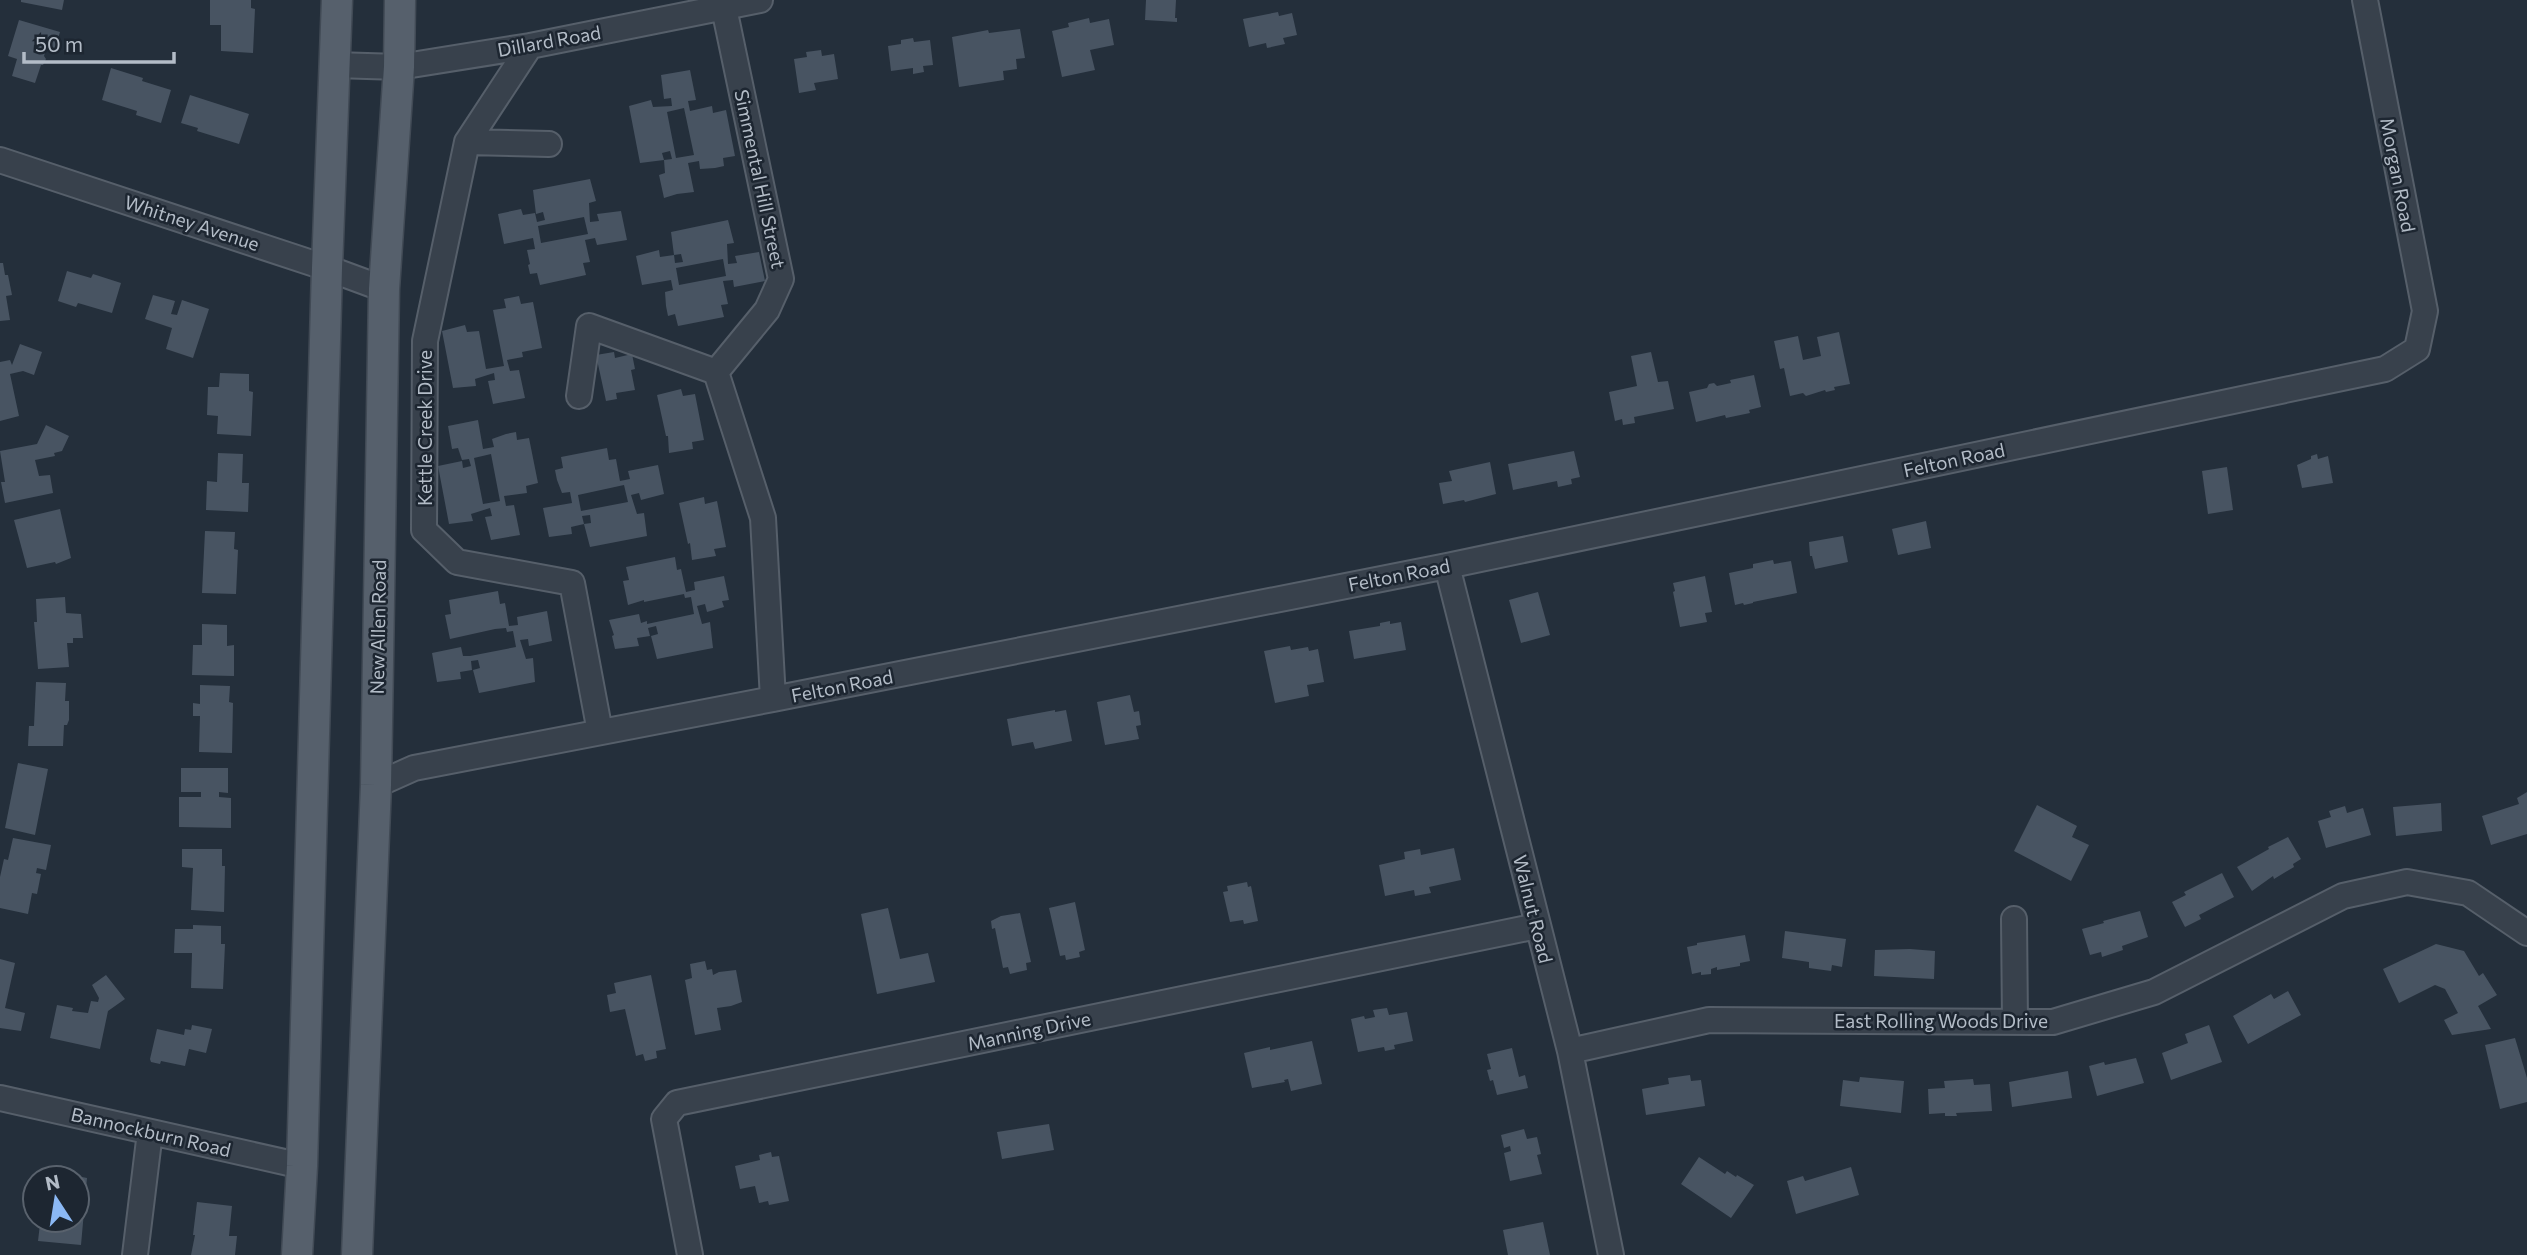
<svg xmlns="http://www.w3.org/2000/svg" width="2527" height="1255" font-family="Commissioner,sans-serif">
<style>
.building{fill:#485462;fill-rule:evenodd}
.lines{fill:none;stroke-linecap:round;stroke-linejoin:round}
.minor-casing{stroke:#565f6a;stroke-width:28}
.major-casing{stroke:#414a55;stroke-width:33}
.minor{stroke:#38414c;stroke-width:24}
.major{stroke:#56606c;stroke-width:30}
.labels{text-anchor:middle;stroke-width:5;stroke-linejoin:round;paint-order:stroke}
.street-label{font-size:19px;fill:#b3bcc7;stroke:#1d2631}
</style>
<rect width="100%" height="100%" fill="#242f3b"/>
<path class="building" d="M21,0H64L62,10L21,2Z
M210,0H251V8L255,9L253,53L221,51V25H210Z
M1146,0H1176L1175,18H1177V22L1145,20Z
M1278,12L1279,16L1292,13L1297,35L1283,38L1285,44L1267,48L1266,43L1249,47L1243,19Z
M1089,18L1090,23L1109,19L1114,45L1090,50L1095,70L1062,77L1052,31L1069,27L1068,23Z
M19,20L60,32L55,48L47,46L44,56L46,59L43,65H41L35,83L12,76L17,59L8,56Z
M1020,29L1025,58L1016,59L1017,69L1003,71L1004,80L959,87L952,37L988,30L989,33Z
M913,38L914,42L930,40L933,65L923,66L924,72L913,74V68L891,71L888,46L901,44V40Z
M821,50L822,56L834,54L838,79L814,83L816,90L799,93L794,59L807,57L806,52Z
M111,68L143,78L142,81L171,90L161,123L136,115L137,111L102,100Z
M690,70L696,100L688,101L690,111L712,106L713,113L726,110L735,156L723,158L724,166L715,168L700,169L699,161L688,163L694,192L677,194L664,198L659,175L665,173L664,160L672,159L670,151L662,153L664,160L640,163L629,106L651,100L653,107L672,106L671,98L664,99L661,75ZM684,108L694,155L676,158L667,112Z
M190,95L249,114L239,144L197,131L198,128L181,123Z
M590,179L596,201L589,203L590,222L599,221L597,214L621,211L627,240L597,245L595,238L585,240L590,262L583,263L586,275L540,285L537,273L530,274L528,265L530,264L527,250L535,249L533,238L504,244L498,214L521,209L523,215L535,213L537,222L545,220L543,212L536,214L533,190ZM584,217L588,234L541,243L538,226Z
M728,220L734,243L727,244L728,264L737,263L735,256L759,252L765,281L734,287L733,280L723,281L728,304L721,305L724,317L678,326L675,314L668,316L666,306L665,292L673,290L671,280L642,285L636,256L659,250L660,257L674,255L675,263L683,262L681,254L674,255L671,232ZM723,259L726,276L679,285L676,268Z
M0,263H3L5,275H8L12,295L6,296L10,320L0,321Z
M67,271L91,278L93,274L121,283L112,313L78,303L76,307L58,301Z
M153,295L175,301L171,314L177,315L182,300L209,309L193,358L166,349L172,328L145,319Z
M519,296L521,304L533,302L542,348L522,352L523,357L507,360L510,371L519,370L525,398L493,404L488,381L495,380L494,373L475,379L476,386L453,388L442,331L465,325L467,332L479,331L486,369L504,366L493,310L506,308L504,299Z
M1839,332L1850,384L1834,387L1835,390L1826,392L1825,390L1806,396L1803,393L1790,396L1784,368L1780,369L1774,341L1798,336L1803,360L1821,356L1817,337Z
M20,344L42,352L34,375L23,371L10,374L19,416L0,421V362L10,360L12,365Z
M614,352L615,358L632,354L635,369L631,370L635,390L616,393L617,399L606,401L596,355Z
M1651,352L1658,382L1668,381L1674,409L1634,417L1635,423L1623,425L1622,419L1615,421L1609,392L1637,386L1631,356Z
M220,373L249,374V391L253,392L251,436L217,434L218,416L207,415L208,387H219Z
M1754,375L1761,407L1749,410L1750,413L1726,418L1725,415L1696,422L1689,392L1707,388L1709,384L1714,383L1717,386L1731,383L1730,380Z
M681,389L683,396L695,394L704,440L692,442L693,449L669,453L668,436H666L657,395Z
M478,420L483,449L494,447L492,439L506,434L516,432L517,440L529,438L538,483L526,486L527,493L504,496L506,506L514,505L520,535L491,540L485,517L492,516L490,508L471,514L473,521L449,524L438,466L462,461L463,468L471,466L469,459L462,460L458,448L452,449L448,426ZM491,454L500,501L483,504L474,458Z
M46,425L69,436L62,451L54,453L55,456L35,460L39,476L50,475L53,493L5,503L1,482H5L0,451L37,444Z
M607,448L609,460L616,459L620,481L630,479L628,471L658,465L664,494L641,500L639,493L631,495L637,514L644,513L647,536L590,547L584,524L591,523L590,515L582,516L584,524L571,527L572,534L549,537L543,508L572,503L570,492L562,493L557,480L555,470L563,468L561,457ZM624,485L628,502L581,511L578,495Z
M1574,451L1580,477L1571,479L1572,484L1558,487L1557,481L1513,490L1508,464Z
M218,453L243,454L242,483H249L248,512L206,510L207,481L217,482Z
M2317,454L2318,459L2328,456L2333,483L2302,488L2297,465L2311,459V456Z
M1490,462L1496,494L1465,502L1464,500L1443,504L1439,483L1452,481L1449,471Z
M2227,467L2233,510L2208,514L2202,471Z
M704,497L705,504L717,501L726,547L714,549L716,556L692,560L690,543L688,544L679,503Z
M60,509L71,558L56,564L55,562L27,568L14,520Z
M1926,521L1931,548L1898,555L1892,529Z
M205,531L235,532L234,549L238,550L236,594L202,593Z
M1843,536L1848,562L1815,569L1812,556H1810L1809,542Z
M675,557L677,570L681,569L686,592L695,590L694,582L724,576L729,600L722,601L724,607L707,612L705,604L697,606L702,624L710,622L713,648L657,659L651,636L658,634L656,626L648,628L650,636L637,638L639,646L615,649L612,636L614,635L609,620L639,614L641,623L647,621V624L694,614L691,597L685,598L684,594L644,602V600L628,605L623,581L629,580L626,567Z
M1773,560L1774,564L1791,561L1797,593L1753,602V603L1744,605L1743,603L1735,605L1729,573L1753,568V564Z
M1705,576L1712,612L1705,613L1707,622L1680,627L1673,592L1675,591L1673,583Z
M498,591L500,604L505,603L509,626L518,625L517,617L547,611L552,641L529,646L528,639L520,640L526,659L533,658L535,682L479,693L473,670L480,668L478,660L471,661L472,670L460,672L461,679L437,682L432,653L461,647L463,656H470L516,647L513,631L507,632L506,628L495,629L450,639L445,615L451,614L449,600Z
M1538,592L1550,635L1521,643L1509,600Z
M65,597L66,613L81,614L83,638H73V643H67L69,667L38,669L34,622H37L36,599Z
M1390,621V624L1401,622L1406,650L1354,659L1349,631L1380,626V623Z
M202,624L227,625V646L234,645V676L192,675L193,645H202Z
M1290,646L1291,650L1308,647L1309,651L1318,649L1324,682L1307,685L1309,696L1275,703L1264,651Z
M36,682L66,683L65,701H69V720L67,725H64L63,746H28L29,726H34Z
M200,685L230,686L229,702L233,703L232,753L199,752L200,716H193V703L200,704Z
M1130,695L1134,712L1139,711L1141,725L1136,726L1139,739L1105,745L1097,702Z
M1055,710V712L1066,710L1072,741L1035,749L1033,742L1012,746L1007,719Z
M18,763L48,769L35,835L5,828Z
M181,768H228V793L219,792V797L231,798V828L179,827V797H201V792H181Z
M2527,792V834L2491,845L2482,816L2519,804L2517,798Z
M2441,803L2442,831L2396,836L2393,807Z
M2037,805L2077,826L2072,837L2089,845L2071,881L2014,851Z
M2345,806L2347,813L2363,808L2371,835L2326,848L2318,821L2331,817L2329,811Z
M2288,837L2301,859L2293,864L2294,867L2274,879L2273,876L2252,891L2237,867L2269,849L2268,847Z
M13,838L51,845L46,870L37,868L36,873L41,874L37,894L32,893L28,914L0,908V877L4,859L8,860Z
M1454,848L1461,880L1429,887L1431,893L1415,896L1414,890L1385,896L1379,865L1405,859L1404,852L1420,849L1421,855Z
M182,849H222V866H225L224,912L191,910L193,868L182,867Z
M2222,873L2234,897L2199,915L2201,919L2185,927L2172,902L2186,895L2184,892Z
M1247,882L1248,887L1251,886L1258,921L1244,924L1243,920L1230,922L1223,892L1228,891L1227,886Z
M1075,902L1085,950L1079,952L1080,957L1066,960L1065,955L1060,956L1049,908Z
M888,908L900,959L928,953L935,982L877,994L861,914Z
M2140,911L2148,937L2122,946L2123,950L2102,957L2101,952L2090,955L2082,929L2104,923L2103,921Z
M1020,913L1031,962L1026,963L1027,970L1010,974L1008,967L1003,968L995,928L992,929L991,921L1001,916Z
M193,925L221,926V944H225L223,989L191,988L192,953H174L175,929H193Z
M1785,931L1846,939L1842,967L1832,965L1831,971L1809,968V962L1782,958Z
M1745,935L1750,961L1740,963V966L1717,970V967L1711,969V974L1701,975V972L1692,974L1687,947L1697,945V943Z
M2436,944L2464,951L2479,976L2483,973L2497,995L2478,1006L2491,1029L2452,1035L2444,1020L2458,1013L2445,989L2435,985L2399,1003L2383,969Z
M1910,949L1935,951L1934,979L1874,976L1875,950Z
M0,959L15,963L5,1008L25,1013L21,1031L0,1028Z
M705,961L707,970L712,969L713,975L719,972L736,970L742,1002L731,1006L717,1008L721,1030L695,1035L685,980L692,978L690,964Z
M106,975L125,999L108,1011L100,1049L50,1038L57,1005L73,1008L72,1011L88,1013L91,1001L98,1002L99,998L92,985Z
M651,975L666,1049L656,1051L657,1058L645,1061L643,1054L636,1056L625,1009L610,1012L607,995L616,993L614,983Z
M2288,991L2301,1015L2248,1044L2233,1016L2271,994L2274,999Z
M1387,1008L1389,1015L1407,1012L1413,1041L1394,1045L1395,1049L1385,1051L1384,1047L1358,1052L1351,1019L1364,1016L1365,1019L1375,1017L1373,1010Z
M192,1025L212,1029L206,1053L189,1049L185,1066L161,1061L160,1064L151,1062L150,1059L157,1029L184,1035L185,1029L191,1030Z
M2209,1025L2222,1062L2171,1080L2162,1053L2188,1043L2185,1034Z
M2515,1038L2527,1078V1102L2500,1109L2485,1045Z
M1312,1041L1322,1084L1291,1091L1288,1079L1284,1080L1285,1082L1252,1088L1244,1053L1270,1047V1050Z
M1512,1048L1519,1077L1525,1075L1528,1088L1497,1095L1493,1080L1490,1081L1487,1070L1491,1069L1487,1054Z
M2136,1058L2144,1083L2097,1096L2089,1066L2104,1062L2105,1065Z
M2068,1071L2072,1098L2012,1107L2009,1082Z
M1690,1075L1691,1081L1701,1080L1705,1106L1646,1115L1642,1089L1669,1084L1668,1078Z
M1860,1077L1904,1081L1901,1113L1840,1106L1843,1080L1859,1082Z
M1973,1079L1974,1085L1990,1084L1992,1111L1956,1113L1957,1116H1945V1113L1929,1114L1928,1089L1945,1088L1944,1081Z
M1049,1124L1054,1150L1002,1159L997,1132Z
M1524,1129L1527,1139L1537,1137L1541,1154L1537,1155L1542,1174L1510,1181L1504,1153L1511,1151L1510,1146L1504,1148L1501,1135Z
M771,1152L772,1157L779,1156L789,1201L769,1205L768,1201L759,1203L755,1186L740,1189L735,1166L760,1160L759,1155Z
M1699,1157L1725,1174L1727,1171L1736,1177L1737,1175L1754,1185L1731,1218L1681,1184Z
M1851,1167L1859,1195L1796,1214L1787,1181L1803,1176L1805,1181Z
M58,1174L75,1176V1178H57Z
M77,1176L87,1178L81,1245L38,1241L40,1224L44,1225L45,1220H77Z
M197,1202L232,1206L229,1236H237L235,1255H191L195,1235H193Z
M1543,1222L1550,1255H1508L1503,1230Z"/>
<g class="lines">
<g class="minor-casing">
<path id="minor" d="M530,46L467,142L425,341L424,530L457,562L572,583L600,732
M335,65L399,67L530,46L760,0
M467,142L549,144
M0,160L327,268L384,289
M716,372L767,310L781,279L724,8
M716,372L763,518L773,699
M579,396L589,326L716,372
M1447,566L1570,1051L1611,1255
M376,785L414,768L773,699L1447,566L2385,369L2417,349L2425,311L2365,0
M2014,919L2015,1022
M1570,1051L1709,1020L2053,1022L2154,992L2343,896L2407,882L2468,893L2527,933
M0,1098L302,1166
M135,1255L150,1132
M690,1255L664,1119L677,1103L1537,926"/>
</g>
<g class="major-casing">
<path id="major" d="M297,1255L302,1166L327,268L337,0
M357,1255L376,785L384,289L399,67L400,0"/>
</g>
<use href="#minor" class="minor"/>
<use href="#major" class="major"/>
</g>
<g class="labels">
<g class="street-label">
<text transform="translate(549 41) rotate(-10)" y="7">Dillard Road</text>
<text transform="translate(2398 175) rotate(79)" y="7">Morgan Road</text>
<text transform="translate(760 179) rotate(78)" y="7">Simmental Hill Street</text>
<text transform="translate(192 223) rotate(18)" y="7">Whitney Avenue</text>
<text transform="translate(425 428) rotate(-90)" y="7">Kettle Creek Drive</text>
<text transform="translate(1954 460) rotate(-12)" y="7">Felton Road</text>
<text transform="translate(1399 575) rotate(-11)" y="7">Felton Road</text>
<text transform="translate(378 627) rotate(-89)" y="7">New Allen Road</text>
<text transform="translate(842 686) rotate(-11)" y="7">Felton Road</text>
<text transform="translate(1533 909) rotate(76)" y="7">Walnut Road</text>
<text x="1941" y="1028">East Rolling Woods Drive</text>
<text transform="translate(1029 1031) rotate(-12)" y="7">Manning Drive</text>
<text transform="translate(151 1132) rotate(13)" y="7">Bannockburn Road</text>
</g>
</g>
<g transform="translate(56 1199) rotate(348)"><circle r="33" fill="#1d2631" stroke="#59626d" stroke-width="2"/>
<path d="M0-5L12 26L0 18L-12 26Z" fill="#8bb8f4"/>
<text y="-10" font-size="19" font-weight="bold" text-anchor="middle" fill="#b3bcc7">N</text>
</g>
<path d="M24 52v10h150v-10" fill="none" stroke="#b3bcc7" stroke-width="3.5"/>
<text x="35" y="52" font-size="21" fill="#b3bcc7" stroke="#1d2631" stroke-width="5" paint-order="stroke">50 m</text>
</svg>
